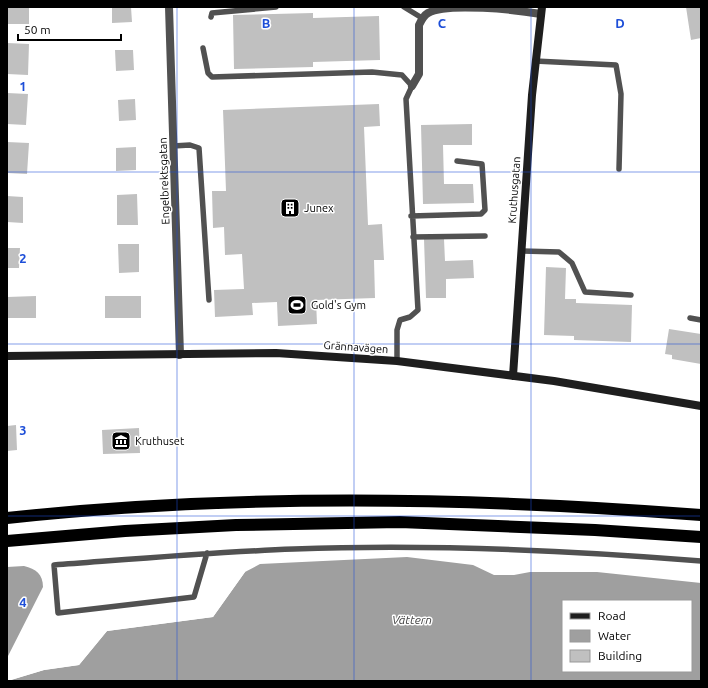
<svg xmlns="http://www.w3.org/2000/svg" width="708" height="688" font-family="Ubuntu,sans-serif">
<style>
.water{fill:#9f9f9f;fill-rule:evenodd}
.pier{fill:#fff}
.building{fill:#c0c0c0}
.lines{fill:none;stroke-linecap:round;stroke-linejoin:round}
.lane{stroke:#515151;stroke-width:5.5}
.street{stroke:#515151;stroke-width:8}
.secondary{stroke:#1e1e1e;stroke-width:8}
.highway{stroke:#000;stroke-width:12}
.grid{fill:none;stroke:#1d4ed8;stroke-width:1;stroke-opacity:0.55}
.labels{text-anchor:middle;stroke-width:3;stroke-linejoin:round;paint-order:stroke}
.street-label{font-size:11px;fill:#000;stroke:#fff}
.poi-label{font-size:11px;fill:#000;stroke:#fff;text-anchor:start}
.water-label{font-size:12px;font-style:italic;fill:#404040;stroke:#fff}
.grid-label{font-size:13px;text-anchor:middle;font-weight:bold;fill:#1d4ed8;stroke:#fff;stroke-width:3;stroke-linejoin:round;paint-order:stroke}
</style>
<rect width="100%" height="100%" fill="#fff"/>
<path class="water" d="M407,557L473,565L494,575H514L530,572H597L701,583V681H8L44,670L79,665L107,631L213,617L245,572L260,564ZM563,601H691V671H563Z
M24,566C36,569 43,574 43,587L7,658V567Z"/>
<path class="pier" d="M242,572H245L213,617L107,631L79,665L44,670L7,681V679L44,668L78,663L106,629L212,616Z"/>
<path class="building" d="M7,7H29V24H7Z
M112,7H131L132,22L112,23Z
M686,7H701V38L691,40Z
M313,13V18L379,16L380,60L313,62V67L234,69L233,15Z
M7,43L29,44L28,75L7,74Z
M115,50H133L134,70L116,71Z
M7,93L28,94L26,125L7,124Z
M135,99L136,120L119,121L118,100Z
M379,104L380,126L364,127L368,225L382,224L384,260H374L375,298L316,300L317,324L278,326L277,302L252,303L253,315L215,317L214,290L244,289L242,254L225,255L224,227L213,228L212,191H226L223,110Z
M472,124V145H443L444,184H473L474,203L423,204L421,125Z
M7,142L29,143L27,174L7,173Z
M136,147V170L116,171V148Z
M137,194L138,225H117V195Z
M7,196L23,197V223L7,222Z
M424,239H444L445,261L473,260L474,278L446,279V298H426Z
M118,244H139V272L119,273Z
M7,248H20L19,268H7Z
M546,267L566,268L565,299H576V303L632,305L631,342L574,340V336L544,335Z
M36,296V318H7V297Z
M105,296H141V318H105Z
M669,329L701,334V364L672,359V355L665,354Z
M16,425L17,450L7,451V426Z
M139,428L140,453L103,454L102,430Z"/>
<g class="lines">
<path class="lane" d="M404,7L422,18
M211,17L212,13L276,7
M203,48L208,73L212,77L372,72L402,75L412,86L406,99L418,310L410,317L400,320L397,330V361
M535,61L616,65L621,94L619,169
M173,146L190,145L199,148L209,300
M411,216L481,214L485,210L482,164L457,161
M413,237L485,236
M522,251L559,252L572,263L585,292L631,295
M690,318L701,320
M207,553L194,597L58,613L54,565C134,559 214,552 294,549C430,544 566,550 701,561"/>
<path class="street" d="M169,7L180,355
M412,86L419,74V25C421,21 423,16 428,13C447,2 518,10 541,14"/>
<path class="secondary" d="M7,356L276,353L397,361L554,381L701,406
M513,376L532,95L542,7"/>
<path class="highway" d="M7,518C237,493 470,497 701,515
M7,541L125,531L236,525L400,522L595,530L701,537"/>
</g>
<path class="grid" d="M177,7V681M354,7V681M531,7V681M7,172H701M7,344H701M7,516H701"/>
<defs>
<g id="building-square" transform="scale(1)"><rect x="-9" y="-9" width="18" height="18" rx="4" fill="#000" stroke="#fff"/><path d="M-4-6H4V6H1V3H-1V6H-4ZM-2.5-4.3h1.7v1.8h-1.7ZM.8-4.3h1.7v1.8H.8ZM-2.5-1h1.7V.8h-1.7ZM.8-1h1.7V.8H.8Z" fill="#fff"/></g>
<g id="stadium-square" transform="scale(1)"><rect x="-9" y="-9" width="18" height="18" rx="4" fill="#000" stroke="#fff"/><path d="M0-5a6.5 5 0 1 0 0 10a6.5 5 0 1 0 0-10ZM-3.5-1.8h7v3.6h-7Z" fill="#fff"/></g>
<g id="museum-square" transform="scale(1)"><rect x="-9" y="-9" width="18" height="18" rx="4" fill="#000" stroke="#fff"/><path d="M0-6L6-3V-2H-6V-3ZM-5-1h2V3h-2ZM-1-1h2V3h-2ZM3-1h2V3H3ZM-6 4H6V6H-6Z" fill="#fff"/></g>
</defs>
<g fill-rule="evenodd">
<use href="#building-square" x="290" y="208"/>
<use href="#stadium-square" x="297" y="305"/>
<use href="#museum-square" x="121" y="441"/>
</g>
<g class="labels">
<g class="street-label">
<text transform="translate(164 181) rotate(-92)" y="4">Engelbrektsgatan</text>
<text transform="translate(514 190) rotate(-86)" y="4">Kruthusgatan</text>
<text transform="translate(356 347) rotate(4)" y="4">Grännavägen</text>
</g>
<g class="poi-label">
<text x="304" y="212">Junex</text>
<text x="311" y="309">Gold's Gym</text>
<text x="135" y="445">Kruthuset</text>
</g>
<g class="water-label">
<text x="412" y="624">Vättern</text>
</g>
</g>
<g class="grid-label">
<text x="266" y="28">B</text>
<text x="442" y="28">C</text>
<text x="620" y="28">D</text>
<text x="23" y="91">1</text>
<text x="23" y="263">2</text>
<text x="23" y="435">3</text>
<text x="23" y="607">4</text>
</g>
<rect width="708" height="688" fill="none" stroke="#000000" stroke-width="16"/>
<rect x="562" y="600" width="130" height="72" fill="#ffffff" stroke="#999999"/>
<rect x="570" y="613" width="20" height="6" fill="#1e1e1e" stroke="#999999"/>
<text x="598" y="620" font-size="12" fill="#000000">Road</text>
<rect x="570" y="630" width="20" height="12" fill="#9f9f9f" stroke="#999999"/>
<text x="598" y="640" font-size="12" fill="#000000">Water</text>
<rect x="570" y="650" width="20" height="12" fill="#c0c0c0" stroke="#999999"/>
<text x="598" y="660" font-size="12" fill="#000000">Building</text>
<path d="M18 34v6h103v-6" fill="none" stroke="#000000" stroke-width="2"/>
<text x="24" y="34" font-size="12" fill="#000000" stroke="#ffffff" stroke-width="3" paint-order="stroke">50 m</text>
</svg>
